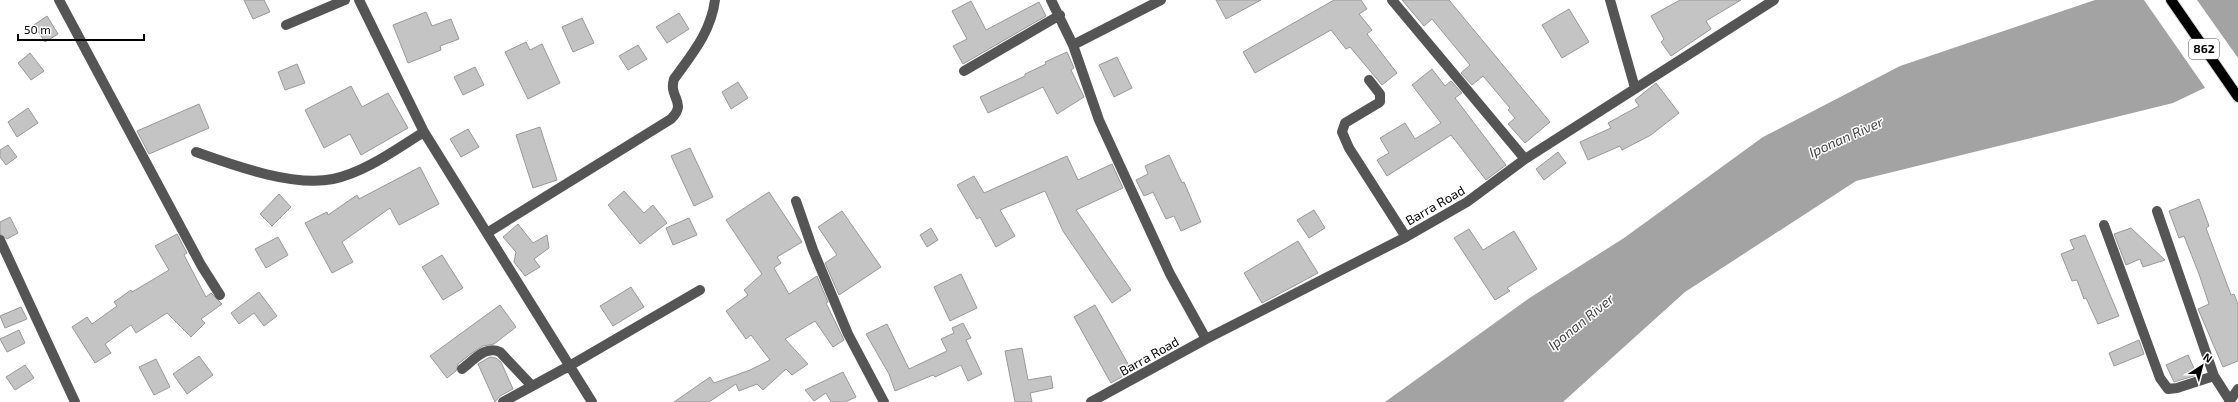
<svg xmlns="http://www.w3.org/2000/svg" width="2238" height="402" font-family="'Exo 2',sans-serif">
<style>
.water{fill:#a3a3a3}
.pier{fill:#fff}
.building{fill:#c4c4c4;stroke:#999}
.lines{fill:none;stroke-linecap:round;stroke-linejoin:round}
.major-casing{stroke:#dbdbdb;stroke-width:12}
.minor{stroke:#555;stroke-width:10}
.major{stroke:#000;stroke-width:10}
.labels{text-anchor:middle;stroke-width:3;stroke-linejoin:round;paint-order:stroke}
.shield{fill:#fff;stroke:#4c4c4c;stroke-width:1}
.shield-label{font-size:12px;font-weight:bold;fill:#000}
.street-label{font-size:13px;fill:#000;stroke:#fff}
.water-label{font-size:14px;font-style:italic;fill:#444;stroke:#fff}
</style>
<rect width="100%" height="100%" fill="#fff"/>
<path class="water" d="M2095,0H2238V72L2173,103L1856,181L1685,292L1563,402H1385L1531,297L1624,238L1763,137L1900,66Z"/>
<path class="pier" d="M2144,0H2197L2238,58V74L2206,89Z"/>
<path class="building" d="M244,0H264L270,12L253,19Z
M1216,0H1261L1226,19Z
M1334,0H1361L1367,9L1359,14L1372,30L1367,34L1397,73L1382,85L1350,47L1346,49L1331,30L1255,73L1243,52Z
M1402,0H1449L1550,122L1525,143L1508,124L1515,118L1508,110L1510,108L1483,76L1472,85L1461,73L1470,65L1432,19L1424,26Z
M1680,0H1741L1706,21L1711,29L1671,56L1661,42L1664,39L1651,16Z
M971,1L986,30L1039,2L1046,16L963,64L953,46L967,39L952,11Z
M1569,9L1589,42L1562,58L1542,25Z
M426,12L432,26L451,19L459,39L440,46L441,50L408,63L393,25Z
M679,13L689,29L667,43L656,27Z
M47,16L58,34L45,42L34,25Z
M582,18L594,43L573,52L562,27Z
M526,42L530,50L542,44L560,83L528,99L505,52Z
M638,45L647,59L628,70L619,56Z
M1067,52L1074,68L1071,70L1084,97L1057,114L1043,87L988,113L980,97L1025,76V74L1046,64L1045,62Z
M30,53L44,71L31,80L18,63Z
M1117,57L1132,88L1114,97L1099,65Z
M297,64L305,83L285,90L278,72Z
M475,67L484,85L463,95L454,77Z
M1432,69L1445,86L1451,81L1462,93L1455,98L1506,165L1486,180L1451,135L1387,176L1377,160L1389,153L1380,138L1405,123L1415,139L1441,123L1412,85Z
M738,82L748,98L731,109L722,92Z
M1656,83L1679,113L1651,135L1622,150L1620,146L1588,160L1580,142L1611,128L1608,123L1639,106L1635,100Z
M351,86L362,107L388,93L408,128L361,155L350,134L324,148L305,110Z
M199,104L209,128L149,154L137,131Z
M28,108L38,123L17,137L8,122Z
M540,127L557,180L533,188L516,135Z
M468,129L479,147L461,157L450,139Z
M8,145L17,157L6,165L0,157V150Z
M690,148L713,197L694,206L671,156Z
M1558,152L1566,163L1544,180L1536,169Z
M1169,155L1182,183L1184,182L1201,222L1181,231L1174,216L1166,219L1153,192L1144,196L1136,180L1148,174L1145,166Z
M1067,156L1078,180L1112,164L1123,188L1076,210L1131,290L1112,303L1063,231L1045,191L1000,210L1015,236L996,247L980,217L977,219L957,185L974,176L984,193Z
M420,167L439,204L399,225L390,208L342,242L353,262L332,273L305,223L327,212L328,215L357,195L359,199Z
M624,191L644,213L653,205L667,223L640,244L608,205Z
M769,192L802,242L777,257L781,263L774,268L789,294L817,276L828,302L826,303L844,340L833,347L815,321L785,339L808,364L792,375L786,369L763,390L757,384L739,391L736,384L709,402H674L710,377L714,383L750,370L770,360L751,335L746,339L726,311L748,295L744,290L762,274L726,220Z
M279,194L291,207L272,226L260,214Z
M2199,199L2209,226L2206,228L2231,295L2234,294L2238,304V361L2223,367L2198,309L2209,304L2199,274L2184,236L2179,238L2169,211Z
M1314,210L1325,228L1309,238L1297,220Z
M842,211L881,267L839,295L825,263L837,255L818,227Z
M10,217L18,233L7,239L0,234V222Z
M689,218L697,235L673,245L666,228Z
M518,224L533,243L547,235L549,248L534,259L540,267L525,276L514,262L516,252L503,237Z
M931,228L938,240L927,247L920,235Z
M2131,228L2165,260L2143,267L2140,259L2126,265L2114,234Z
M1469,229L1483,250L1514,231L1537,269L1507,288L1510,291L1495,300L1454,238Z
M177,234L187,253L184,255L206,297L211,293L222,304L201,319L205,323L191,337L167,313L136,333L131,325L105,344L111,353L95,363L72,327L87,317L92,324L117,306L114,302L131,290L132,292L169,270L155,246Z
M2085,235L2119,316L2098,324L2086,298L2084,299L2077,280L2072,281L2061,254L2074,249L2070,240Z
M278,237L288,255L266,268L255,249Z
M1298,241L1318,273L1262,303L1244,273Z
M442,255L463,288L443,300L422,267Z
M961,274L977,308L950,321L934,287Z
M631,287L644,307L613,326L600,306Z
M259,292L277,316L264,326L254,313L239,324L231,313Z
M500,305L516,327L494,344L483,346L472,353L458,364L456,371L447,378L430,356Z
M1095,305L1132,371L1111,383L1074,317Z
M21,307L27,319L5,328L0,316Z
M963,323L971,338L966,340L982,374L968,381L961,365L935,377L933,375L895,391L889,374L866,334L887,324L909,369L947,351L941,339L954,333L952,328Z
M19,330L25,343L7,352L0,339Z
M2139,340L2144,354L2114,366L2109,353Z
M1022,348L1028,380L1051,376L1053,388L1030,393L1032,402H1015L1005,351Z
M2188,355L2197,375L2174,382L2166,365Z
M199,356L213,375L187,394L173,374Z
M490,357L496,358L501,362L513,389L500,396L495,402L478,364Z
M156,359L170,387L154,395L139,367Z
M25,365L34,378L15,390L6,377Z
M843,372L856,397L845,402H831L826,393L814,401L805,390Z"/>
<g class="lines">
<g class="major-casing">
<path id="major" d="M2171,0L2238,97"/>
</g>
<path class="minor" d="M59,0L201,265L220,295
M359,0L424,132L592,402
M1051,0L1073,45L1099,120L1170,274L1206,339
M1392,0L1525,159
M1610,0L1635,88
M286,25L345,0
M1073,45L1161,0
M964,71L1060,15
M1369,80L1380,94V102L1345,123L1342,132L1349,148L1406,237
M196,152C233,165 292,187 333,179C366,172 396,149 424,132
M796,201L813,250L848,334L884,402
M2157,211L2214,376L2230,401
M2104,225L2160,378L2168,389L2177,388L2214,376
M487,233L671,119C688,102 668,98 674,79C692,54 711,32 715,0
M0,240L75,402
M462,369C474,360 485,345 500,352L532,386
M503,402L571,365L700,290
M1091,402L1206,339L1406,237L1467,202L1525,159L1774,0
M2229,402L2238,389"/>
<use href="#major" class="major"/>
</g>
<g class="labels">
<rect class="shield" x="2189" y="39" width="30" height="20" rx="3"/>
<g class="shield-label">
<text x="2204" y="53">862</text>
</g>
<g class="street-label">
<text transform="translate(1435 205) rotate(-30)" y="5">Barra Road</text>
<text transform="translate(1149 356) rotate(-29)" y="5">Barra Road</text>
</g>
<g class="water-label">
<text transform="translate(1846 137) rotate(-24)" y="5">Iponan River</text>
<text transform="translate(1581 322) rotate(-39)" y="5">Iponan River</text>
</g>
</g>
<g transform="translate(2202 366) rotate(36)" stroke="#ffffff" stroke-width="3" paint-order="stroke">
<path d="M0-3L7 15L0 10L-7 15Z" fill="#000000"/>
<text y="-6" font-size="11" font-weight="bold" text-anchor="middle" fill="#000000">N</text>
</g>
<path d="M18 34v6h126v-6" fill="none" stroke="#000000" stroke-width="2"/>
<text x="24" y="34" font-size="12" fill="#000000" stroke="#ffffff" stroke-width="3" paint-order="stroke">50 m</text>
</svg>
